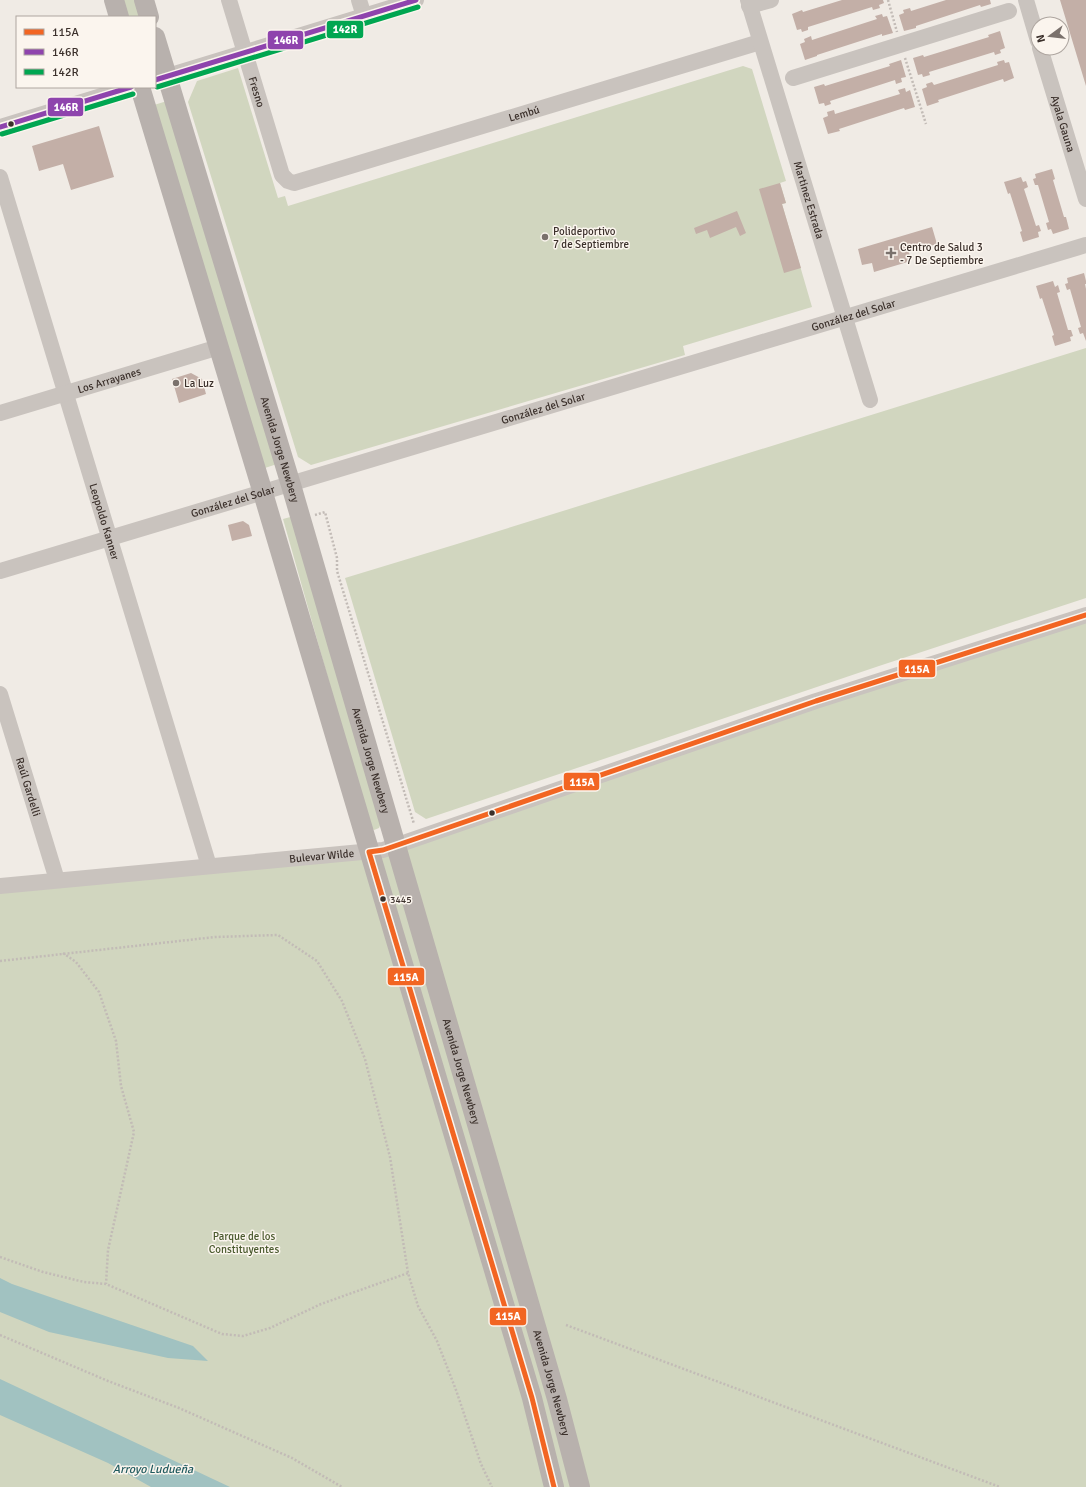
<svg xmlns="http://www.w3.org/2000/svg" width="1086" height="1487" font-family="Signika,sans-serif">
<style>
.green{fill:#d1d6bf}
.water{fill:#a1c2c1}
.building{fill:#c3afa7}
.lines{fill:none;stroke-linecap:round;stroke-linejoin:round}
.path{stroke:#c2bbb6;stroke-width:2.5;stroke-dasharray:2 2;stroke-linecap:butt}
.minor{stroke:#c9c3be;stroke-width:16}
.major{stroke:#b8b1ad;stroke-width:20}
.bus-1-casing{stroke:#fbf5ee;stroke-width:8}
.bus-2-casing{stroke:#fbf5ee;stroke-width:8}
.bus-3-casing{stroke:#fbf5ee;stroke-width:8}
.bus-1{stroke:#f26522;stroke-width:5}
.bus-2{stroke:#8e44ad;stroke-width:5}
.bus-3{stroke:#00a651;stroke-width:5}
.bus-dot{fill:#3b302b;stroke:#fbf5ee;stroke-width:1.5}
.poi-dot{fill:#7a716c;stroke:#fbf5ee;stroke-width:1.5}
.labels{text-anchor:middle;stroke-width:3;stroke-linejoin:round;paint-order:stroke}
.bus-label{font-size:10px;fill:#3b302b;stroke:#fbf5ee;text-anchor:start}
.street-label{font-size:11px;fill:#3b302b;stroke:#fbf5ee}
.poi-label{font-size:11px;fill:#3b302b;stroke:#fbf5ee;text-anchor:start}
.park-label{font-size:11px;fill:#4a5a2e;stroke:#fbf5ee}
.water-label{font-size:12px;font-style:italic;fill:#1f5a5e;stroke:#fbf5ee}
.line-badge{stroke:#fbf5ee;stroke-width:1.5}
.badge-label{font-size:11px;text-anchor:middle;font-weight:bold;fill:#fff}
</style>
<rect width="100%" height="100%" fill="#f0ebe5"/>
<path class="green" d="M123,0H136L141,17H128Z
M743,66L752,69L786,181L780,183L786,203L782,204L812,307L683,346L685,355L311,465L298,457L188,102L197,81L238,68L278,198L285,196L288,206Z
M167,101L277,464L265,468L154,105Z
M1086,348V598L879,666L426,819L415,812L345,578L457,544Z
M294,516L381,823L379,828L374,830L370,827L283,519Z
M1086,615V1487H0V886L369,852Z"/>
<path class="water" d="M0,1278L12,1284L193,1346L208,1361L168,1358L49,1332L0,1312Z
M0,1379L230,1487H151L108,1463L0,1415Z"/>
<path class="building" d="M842,0H883L884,3L879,5L880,8L873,10L872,7L808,27V30L802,32L801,29L797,30L792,14L802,10L803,12Z
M946,0H990L991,4L981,7L980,5L916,26V28L904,31L899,15L904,13L903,10L910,8L911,11Z
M1060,0H1086V86Z
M882,14L883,17L887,16L893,33L882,36V34L817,55V56L805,60L800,44L805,42L804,39L811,36L812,40L877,19L875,16Z
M1000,31L1005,48L1000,50L1001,53L995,55L994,52L929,72L930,75L923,77L922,74L918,75L913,58L923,55L924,57L989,37L988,35Z
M901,60L906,77L901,78L902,82L896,84L895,80L830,101L831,104L825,106L824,103L819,104L814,87L824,84L825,86L890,66L889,64Z
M1004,60L1005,63L1009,62L1014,78L1004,82L1003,79L938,100L939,102L927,106L922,89L927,87L926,84L932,82L934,85L998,65L997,62Z
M905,88L906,92L910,90L915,107L905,110L904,108L839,129L840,131L828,134L823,118L828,116L827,112L834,110L835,114L900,94L898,90Z
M99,126L114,177L71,190L63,164L39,171L32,146Z
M1052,169L1055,179L1053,180L1064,217H1066L1069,229L1053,234L1051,229L1048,230L1046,223L1049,222L1038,185H1035L1033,179L1036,178L1035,174Z
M1021,177L1023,182L1026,181L1028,187L1024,189L1036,226L1039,225L1041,231L1038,232L1039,237L1023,242L1020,232L1022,231L1010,193L1008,194L1004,182Z
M780,183L786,203L782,204L801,268L784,273L759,189Z
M737,211L746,233L740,236L736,227L710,238L707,230L696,234L694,228Z
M932,227L937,244L909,252L911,261L874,272L872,263L862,265L858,249Z
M1084,273L1086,281V284H1085L1086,289V341L1083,333L1080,334L1078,328L1081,327L1070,289L1067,290L1065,284L1068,283L1067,278Z
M1053,281L1055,287L1058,285L1060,292L1057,293L1068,330H1071L1073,336L1070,337L1071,341L1055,346L1052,336L1054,335L1042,298L1040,299L1036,286Z
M191,373L202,379L206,394L179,403L172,379Z
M243,521L249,525L252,536L232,541L228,525Z"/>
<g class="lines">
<path class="path" d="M888,0L897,32
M905,58L926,124
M315,515L325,512L337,558V571L414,824
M63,953L76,962L99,992L116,1041L121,1086L134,1132L108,1250L106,1284
M0,961L215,937L278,935L317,961L342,1001L365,1059L390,1157L408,1273L418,1306L437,1341L456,1390L481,1464L492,1487
M0,1257L43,1272L84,1282L106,1284L222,1334L243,1336L270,1328L321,1304L408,1273
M566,1325L1000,1487
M0,1335L108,1381L179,1408L292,1458L342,1487"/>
<g class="minor">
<path id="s1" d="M229,0L282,175L288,181L294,183L760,42"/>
<path d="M359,0L364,16"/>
<path id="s2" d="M748,0L870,400"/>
<path d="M1026,0L1038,41"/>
<path d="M749,6L771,0"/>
<path id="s3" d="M1040,48L1086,199"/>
<path d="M793,78L1009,11"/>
<path d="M155,80L416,0"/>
<path d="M0,127L131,87"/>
<path id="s4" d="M0,177L209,866"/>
<path id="s5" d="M0,413L219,347"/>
<path id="s6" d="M0,571L1086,245"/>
<path id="s7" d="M0,694L57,880"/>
<path id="s8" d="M0,886L383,850L816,701L1086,615"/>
</g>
<g class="major">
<path d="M114,0L119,17"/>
<path d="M144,0L149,17"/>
<path id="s9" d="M155,37L291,485L557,1399L580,1487"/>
<path d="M140,87L263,493L532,1398L554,1487"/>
</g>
<g class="bus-1-casing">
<path id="bus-1" d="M554,1487L532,1398L369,852L383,850L816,701L1086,615"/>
</g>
<g class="bus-2-casing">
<path id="bus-2" d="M155,80L416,0
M0,127L131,87"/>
</g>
<g class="bus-3-casing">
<path id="bus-3" d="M157,87L418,7
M2,134L133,94"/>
</g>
<use href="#bus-1" class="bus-1"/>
<use href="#bus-2" class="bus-2"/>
<use href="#bus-3" class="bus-3"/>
</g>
<g class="bus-dot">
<circle cx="11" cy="124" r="3.5"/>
<circle cx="492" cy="813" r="3.5"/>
<circle cx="383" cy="899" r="3.5"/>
</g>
<g class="poi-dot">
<circle cx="545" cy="237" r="4"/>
<path d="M889 247h4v4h4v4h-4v4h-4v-4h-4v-4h4z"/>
<circle cx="176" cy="383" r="4"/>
</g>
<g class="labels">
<g class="bus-label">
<text x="390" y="903">3445</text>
</g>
<g class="street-label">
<text dy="4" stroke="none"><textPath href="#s1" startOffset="96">Fresno</textPath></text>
<text dy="4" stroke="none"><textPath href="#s1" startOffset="438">Lembú</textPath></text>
<text dy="4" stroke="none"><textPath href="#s3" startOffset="79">Ayala Gauna</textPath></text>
<text dy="4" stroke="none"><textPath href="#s2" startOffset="209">Martinez Estrada</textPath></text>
<text dy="4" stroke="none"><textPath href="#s6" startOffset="891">González del Solar</textPath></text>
<text dy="4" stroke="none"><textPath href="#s5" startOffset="114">Los Arrayanes</textPath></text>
<text dy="4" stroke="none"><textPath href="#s6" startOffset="567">González del Solar</textPath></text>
<text dy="4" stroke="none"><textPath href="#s9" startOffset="431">Avenida Jorge Newbery</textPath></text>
<text dy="4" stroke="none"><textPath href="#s6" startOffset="243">González del Solar</textPath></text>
<text dy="4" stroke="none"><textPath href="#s4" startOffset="360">Leopoldo Kanner</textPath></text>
<text dy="4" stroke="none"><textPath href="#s9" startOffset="755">Avenida Jorge Newbery</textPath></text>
<text dy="4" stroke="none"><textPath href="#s7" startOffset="97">Raúl Gardelli</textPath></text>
<text dy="4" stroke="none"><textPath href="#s8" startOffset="323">Bulevar Wilde</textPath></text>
<text dy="4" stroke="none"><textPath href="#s9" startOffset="1079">Avenida Jorge Newbery</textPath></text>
<text dy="4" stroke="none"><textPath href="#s9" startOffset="1403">Avenida Jorge Newbery</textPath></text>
</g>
<g class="poi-label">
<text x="553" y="235">Polideportivo<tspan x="553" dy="13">7 de Septiembre</tspan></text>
<text x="900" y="251">Centro de Salud 3<tspan x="900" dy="13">- 7 De Septiembre</tspan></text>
<text x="184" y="387">La Luz</text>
</g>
<g class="park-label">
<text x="244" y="1240">Parque de los<tspan x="244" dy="13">Constituyentes</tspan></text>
</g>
<g class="water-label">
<text x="153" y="1473">Arroyo Ludueña</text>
</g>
</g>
<g class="line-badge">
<rect x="326" y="20" width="38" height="19" rx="4" fill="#00a651"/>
<rect x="267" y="30" width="37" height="20" rx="4" fill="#8e44ad"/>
<rect x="47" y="97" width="37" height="20" rx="4" fill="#8e44ad"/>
<rect x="898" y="659" width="38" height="19" rx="4" fill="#f26522"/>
<rect x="563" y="772" width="37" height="19" rx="4" fill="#f26522"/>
<rect x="387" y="967" width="38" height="19" rx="4" fill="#f26522"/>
<rect x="489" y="1307" width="38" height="19" rx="4" fill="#f26522"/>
</g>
<g class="badge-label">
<text x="345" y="33">142R</text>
<text x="286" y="44">146R</text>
<text x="66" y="111">146R</text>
<text x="917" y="673">115A</text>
<text x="582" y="786">115A</text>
<text x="406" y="981">115A</text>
<text x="508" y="1320">115A</text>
</g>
<rect x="16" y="16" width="140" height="72" fill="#fbf5ee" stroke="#aea6a0"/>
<rect x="24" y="29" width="20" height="6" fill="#f26522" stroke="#aea6a0"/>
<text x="52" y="36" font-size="12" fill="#3b302b">115A</text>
<rect x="24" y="49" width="20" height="6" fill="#8e44ad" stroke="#aea6a0"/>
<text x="52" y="56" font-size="12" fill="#3b302b">146R</text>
<rect x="24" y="69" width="20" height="6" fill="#00a651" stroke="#aea6a0"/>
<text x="52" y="76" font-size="12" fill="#3b302b">142R</text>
<g transform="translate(1050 36) rotate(255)"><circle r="19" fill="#fbf5ee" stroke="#aea6a0"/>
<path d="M0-3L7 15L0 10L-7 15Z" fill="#7a716c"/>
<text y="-6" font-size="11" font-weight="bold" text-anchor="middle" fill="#3b302b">N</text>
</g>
</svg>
